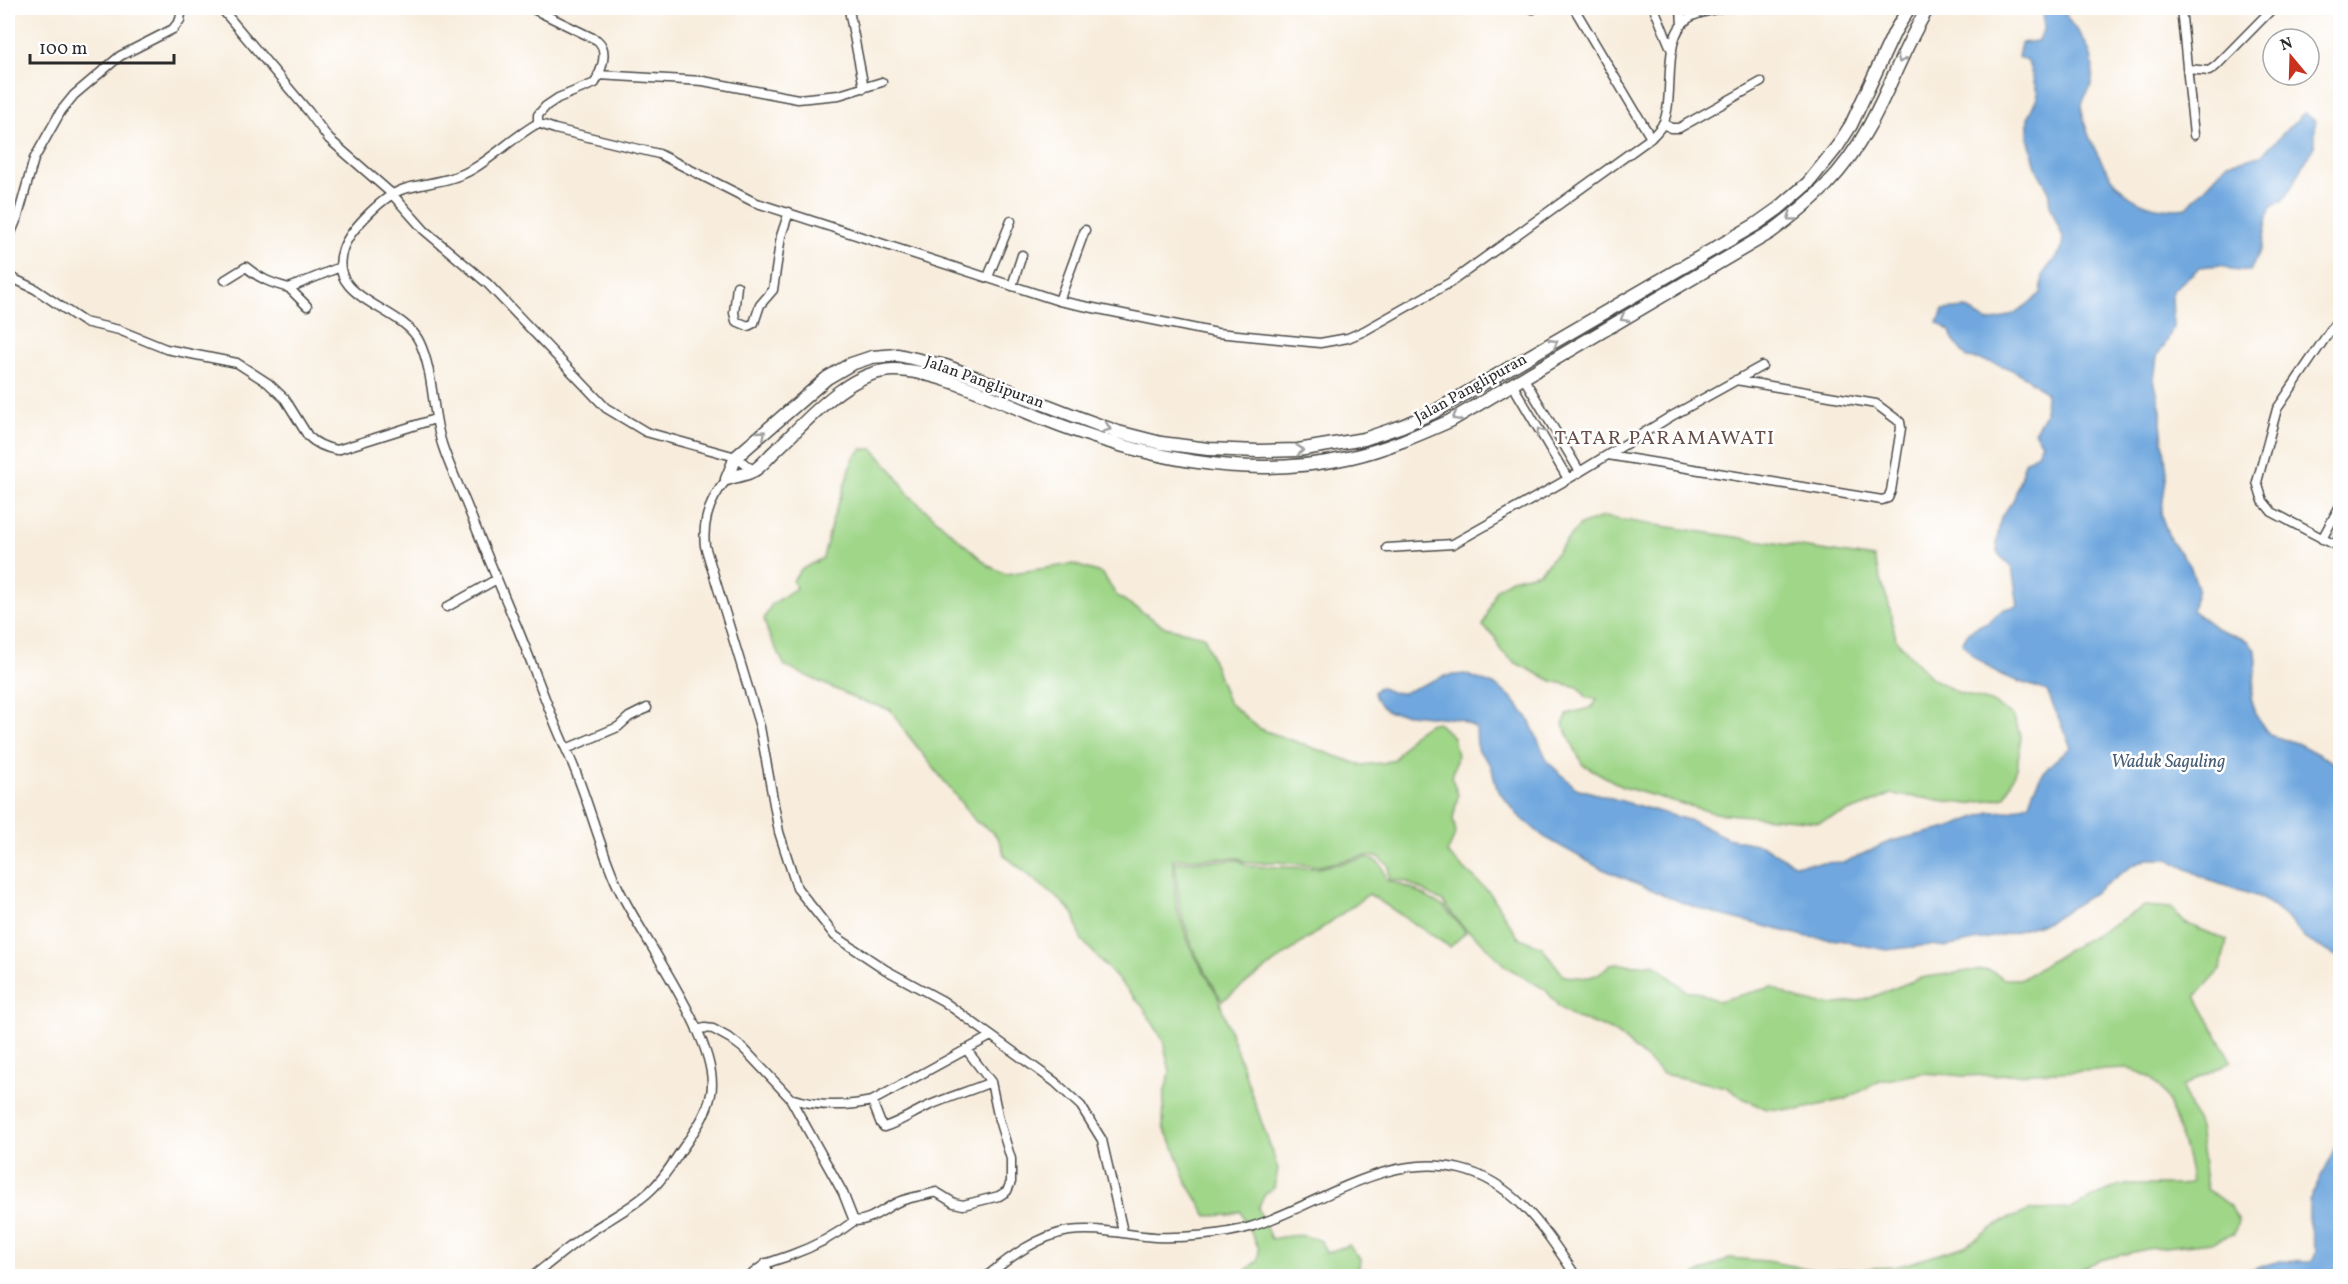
<svg xmlns="http://www.w3.org/2000/svg" width="2348" height="1284" font-family="Vollkorn,serif">
<style>
.green{fill:#9fd688;stroke:#65805a;stroke-width:1.5}
.water{fill:#70a7de;stroke:#4e6984;stroke-width:1.5}
.lines{fill:none;stroke-linecap:round;stroke-linejoin:round}
.street-casing{stroke:#4a4846;stroke-width:11}
.secondary-casing{stroke:#4a4846;stroke-width:15}
.street{stroke:#fff;stroke-width:8}
.secondary{stroke:#fff;stroke-width:12}
.oneway{stroke:#a0a0a0}
.labels{text-anchor:middle;stroke-width:5;stroke-linejoin:round;paint-order:stroke}
.street-label{font-size:16px;fill:#2b2b2b;stroke:#fff}
.water-label{font-size:18px;font-style:italic;fill:#475d73;stroke:#fff}
.quarter-label{font-size:20px;letter-spacing:1.5px;fill:#674f48;stroke:#fff}
</style>
<rect width="100%" height="100%" fill="#fff"/>
<filter id="ink" filterUnits="userSpaceOnUse"><feTurbulence type="fractalNoise" baseFrequency=".0167" numOctaves="2"/><feDisplacementMap in="SourceGraphic" scale="12" xChannelSelector="R" yChannelSelector="G"/><feConvolveMatrix kernelMatrix="1 2 1 2 8 2 1 2 1" color-interpolation-filters="sRGB"/></filter>
<filter id="wash" filterUnits="userSpaceOnUse"><feTurbulence type="fractalNoise" baseFrequency=".008" numOctaves="4" result="noise"/><feDisplacementMap in="SourceGraphic" scale="24" xChannelSelector="R" yChannelSelector="G"/><feGaussianBlur stdDeviation="1.35" result="paint"/><feColorMatrix in="noise" values="0 0 0 0 0 0 0 0 0 0 0 0 0 0 0 0 0 1.4 0 .05"/><feComposite in="paint" operator="in"/></filter>
<g filter="url(#wash)">
<rect width="100%" height="100%" fill="#f8eddd"/>
<path class="green" d="M862,449H873L893,471L909,495L989,566L1006,574L1073,564L1103,574L1116,595L1165,627L1204,636L1228,702L1260,729L1361,765L1383,763L1395,759L1412,735L1428,724L1437,722L1453,737L1457,756L1452,778L1458,795L1453,819L1456,833L1447,853L1490,893L1518,937L1542,947L1564,976C1585,978 1594,981 1610,964L1642,965L1654,963L1685,990L1700,993L1718,1001L1772,987L1801,1001L1832,1005L1865,1000L1920,978L1969,971L1989,970L2004,979H2022L2063,953L2145,906L2171,908L2185,923L2227,940L2221,969L2196,996L2231,1061L2182,1087L2199,1127L2207,1189L2231,1207L2238,1221L2234,1234L2213,1242L2146,1249L2100,1260L2065,1276H1693L1729,1258L1766,1261L1821,1271L1896,1267L1965,1246L2005,1220L2032,1210L2070,1209L2120,1185H2181L2191,1182C2188,1157 2173,1102 2157,1084C2148,1075 2139,1071 2128,1069L1964,1076L1923,1073L1880,1081L1846,1099L1798,1110L1767,1109L1746,1100L1726,1087L1663,1074L1616,1033L1598,1025L1574,1017L1559,1007L1546,990L1505,966L1482,942L1462,926L1443,902L1407,882L1389,879V866L1379,857L1365,856L1319,866L1276,862L1247,863L1239,858L1173,859L1176,906L1191,949L1217,994L1278,1169L1274,1188L1265,1194L1258,1208L1271,1239C1291,1235 1302,1233 1321,1241L1326,1253L1349,1245L1360,1259L1358,1276H1239L1258,1260L1259,1249L1240,1211L1230,1215L1207,1216L1187,1183L1175,1149L1163,1127L1164,1094L1170,1072L1163,1040L1143,1007L1081,939L1074,914L1062,902L1004,855C1002,838 991,829 976,822L904,730L891,710L859,700L785,666L768,633L764,619L771,605L796,588L793,581L800,570L823,558L832,521L842,493L854,457Z
M1603,517L1874,558L1889,605L1896,640L1931,678L1957,692L1993,703L2014,717L2021,737L2017,768L2005,797L1969,804L1892,794L1862,807L1819,822L1714,813L1623,787L1582,764L1563,724L1568,714L1593,707L1597,699L1587,698L1578,687L1552,681L1516,663L1501,651L1494,636L1483,626L1496,590L1511,579L1540,572L1580,525Z
M1366,858C1380,861 1384,865 1386,880L1413,889L1444,907L1466,932L1450,947L1369,894L1222,1001L1193,949L1179,906L1175,862L1239,860L1247,866L1318,868Z"/>
<path class="water" d="M2043,8H2064C2067,26 2087,35 2092,59C2093,66 2093,79 2091,86C2088,93 2082,99 2082,107C2083,132 2106,176 2125,192C2142,206 2165,211 2186,208L2228,163L2260,156L2304,113L2315,121V144L2287,195L2282,201L2270,207L2262,247L2250,271L2231,269L2222,265L2200,267L2172,291L2173,327L2168,339L2157,357L2154,380L2161,410V424L2167,472L2161,515L2171,542L2190,565L2198,588L2192,610L2216,628L2248,641L2256,650L2257,663L2251,700L2255,714L2269,735L2297,743L2340,766V958L2305,939L2288,919L2262,898L2211,881L2168,859H2147L2132,866L2085,899L2048,922L2011,933L1946,947L1930,945L1886,950L1839,940L1808,937L1717,914L1683,903L1598,867L1544,837L1518,815L1497,789L1491,765L1477,749L1476,728L1459,719L1389,712C1381,707 1375,701 1374,692L1379,687L1391,692L1403,693L1444,676L1465,674L1496,686L1510,696L1528,718L1548,762L1576,788L1692,821L1727,838L1761,845L1794,864L1845,862L1891,841L1948,828L1990,812L2011,811L2029,803C2037,776 2049,764 2071,747L2047,691L1998,674L1974,656L1962,643L1969,631L1987,622L2004,609L2018,606L2012,567L1998,554L1997,540L2001,517L2014,499L2025,462L2037,453L2042,443L2034,432L2045,414L2046,393C2025,373 1997,361 1967,358L1953,340L1950,331L1938,323L1943,310L1966,308L1988,322C2011,318 2024,308 2041,293L2043,274L2061,251L2063,238L2050,205L2048,189L2037,170L2028,138V117L2038,95L2028,62L2018,57L2021,43L2037,41L2044,30Z
M2340,1137V1276H2242L2257,1268L2269,1264L2280,1261L2309,1262L2313,1259L2316,1251L2309,1219V1201Z"/>
</g>
<g filter="url(#ink)">
<g class="lines">
<g class="street-casing">
<path id="street" d="M221,8L308,111L329,139L392,194L424,230L488,284L606,408L646,432L736,457L754,471
M531,8L597,40C610,50 601,71 595,83L558,98L546,106L538,115V123
M1533,8V9
M1574,8L1651,138
M1654,8L1672,51
M1681,8L1682,25
M2181,8L2194,135
M849,10L864,88
M2188,69L2209,71L2216,66L2273,8
M598,75L703,81L798,99L839,95L882,82
M1663,123L1671,128H1679L1761,82
M8,240L18,216L34,159L61,111L74,95L120,56L173,29L180,20L182,8
M8,276L35,289L84,322L119,330L166,349L237,363L268,383L285,399L308,436C316,444 326,448 337,450L435,419
M988,277L1011,221
M225,280L246,267C260,279 271,283 289,288
M737,286L734,313L736,321L748,326L754,323L760,305L773,290L781,236L789,212
M1012,286L1022,255
M1059,301L1085,230
M307,306L289,288L340,267
M2340,316L2277,409L2257,482L2263,501L2272,512L2335,545L2340,550
M1523,377L1580,472
M1512,384L1568,479
M1608,455L1882,500L1888,498L1891,491L1901,428L1900,422L1876,404L1736,380
M727,479C710,499 702,520 705,546L760,727L779,832L797,888L835,936L886,970L943,1001L1055,1082L1081,1106L1102,1140L1123,1232
M2322,539L2340,506
M2335,545L2340,534
M1387,548L1453,544L1568,479L1670,417L1762,366
M447,607L497,579
M566,749L618,727L629,717L647,708
M697,1030L705,1028L713,1029L731,1039L744,1049L790,1098L843,1193L854,1221C835,1236 813,1247 791,1255C770,1263 768,1260 750,1276
M966,1049L991,1082
M790,1098C817,1107 844,1107 872,1101L881,1124L884,1127C900,1122 913,1113 928,1106C948,1097 970,1091 991,1082L999,1120L1011,1159V1182L1007,1191L999,1196L963,1205L954,1203L936,1192C923,1196 910,1197 898,1202C883,1209 871,1221 854,1221
M872,1101L991,1036
M766,1263L768,1276
M533,1276C552,1261 570,1246 590,1232C612,1217 637,1205 655,1186C667,1174 675,1159 685,1145C696,1129 707,1114 711,1094C722,1042 639,935 617,885C597,841 587,793 566,749C547,708 533,664 515,622C499,584 483,546 468,508C460,488 450,468 443,447C431,413 435,374 419,341C402,306 325,300 343,249C350,229 384,195 404,189C428,182 451,182 473,169C496,155 515,136 538,123L555,129L659,154L754,202L1059,301L1217,333L1320,343L1348,338L1364,331L1451,282L1651,138C1655,134 1660,129 1663,124C1676,96 1660,37 1689,18C1698,12 1710,11 1720,8
M987,1276C1010,1257 1038,1236 1069,1231C1098,1227 1126,1235 1155,1237C1183,1238 1223,1235 1250,1227C1318,1206 1385,1151 1460,1169C1516,1182 1546,1232 1576,1276"/>
</g>
<g class="secondary-casing">
<path id="secondary" d="M727,479C735,476 745,475 753,471C761,467 769,456 776,450C807,421 848,371 893,370C936,369 998,401 1039,417C1139,457 1245,482 1352,457C1386,449 1418,435 1450,421L1771,232C1813,201 1843,174 1868,128C1890,89 1904,46 1928,8
M727,479L736,457L827,378L851,364L872,357L898,355L946,366L1080,418L1118,432L1161,443L1208,449L1258,451L1298,450L1364,439L1402,426L1432,413L1755,225L1779,208L1808,183L1837,147L1851,125L1895,31L1909,8"/>
</g>
<use href="#street" class="street"/>
<use href="#secondary" class="secondary"/>
</g>
<defs><path id="oneway-chevron" d="M-2-3.5L2.5 0L-2 3.5" fill="none" stroke-width="1.6" stroke-linecap="round" stroke-linejoin="round" transform="scale(1.5)"/></defs>
<g class="oneway">
<use href="#oneway-chevron" transform="translate(1901 59) rotate(114)"/>
<use href="#oneway-chevron" transform="translate(1791 217) rotate(144)"/>
<use href="#oneway-chevron" transform="translate(1624 318) rotate(150)"/>
<use href="#oneway-chevron" transform="translate(1554 343) rotate(-30)"/>
<use href="#oneway-chevron" transform="translate(1456 417) rotate(150)"/>
<use href="#oneway-chevron" transform="translate(1107 428) rotate(20)"/>
<use href="#oneway-chevron" transform="translate(1540 432) rotate(-121)"/>
<use href="#oneway-chevron" transform="translate(762 434) rotate(-41)"/>
<use href="#oneway-chevron" transform="translate(1300 450) rotate(-6)"/>
</g>
</g>
<g class="labels">
<g class="street-label">
<text transform="translate(985 381) rotate(20)" y="6">Jalan Panglipuran</text>
<text transform="translate(1470 387) rotate(-29)" y="6">Jalan Panglipuran</text>
</g>
<g class="water-label">
<text x="2168" y="767">Waduk Saguling</text>
</g>
<g class="quarter-label">
<text x="1665" y="444">TATAR PARAMAWATI</text>
</g>
</g>
<rect width="2348" height="1284" fill="none" stroke="#fff" stroke-width="30"/>
<g transform="translate(2291 57) rotate(341)"><circle r="28" fill="#ffffff" stroke="#aaaaaa" stroke-width="1.5"/>
<path d="M0-4.5L10 22L0 15L-10 22Z" fill="#c8321e"/>
<text y="-9" font-size="16" font-weight="bold" text-anchor="middle" fill="#2b2b2b">N</text>
</g>
<path d="M30 54v9h144v-9" fill="none" stroke="#2b2b2b" stroke-width="3"/>
<text x="39" y="54" font-size="18" fill="#2b2b2b" stroke="#ffffff" stroke-width="4.5" paint-order="stroke">100 m</text>
</svg>
